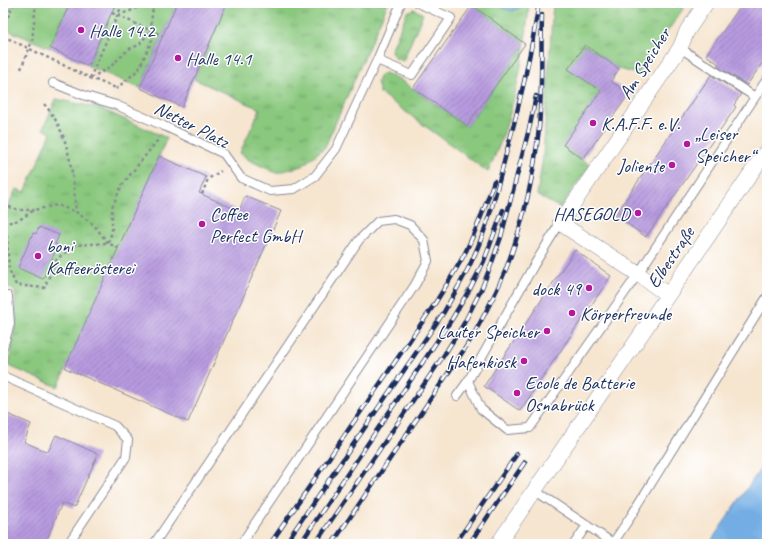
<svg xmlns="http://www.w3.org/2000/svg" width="770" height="547" font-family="Caveat,sans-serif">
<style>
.grass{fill:url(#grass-tufts);stroke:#527c6e}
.garden{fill:#8ac87e;stroke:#527c6e}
.water{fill:#73ade3;stroke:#476ea0}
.building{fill:url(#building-hatch)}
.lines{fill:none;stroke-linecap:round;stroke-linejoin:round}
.lane-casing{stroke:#888a96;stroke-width:10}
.street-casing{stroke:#888a96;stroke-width:16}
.path{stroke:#888a96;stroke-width:2.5;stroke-dasharray:3 3;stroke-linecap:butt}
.lane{stroke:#fff;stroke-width:8}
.street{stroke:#fff;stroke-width:15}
.rail-casing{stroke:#1b2f5e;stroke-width:4.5}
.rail{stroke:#fff;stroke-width:3;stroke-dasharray:9;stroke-linecap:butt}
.poi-dot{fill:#b5179e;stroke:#fff;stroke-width:1.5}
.labels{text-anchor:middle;stroke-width:3;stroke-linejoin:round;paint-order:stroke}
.poi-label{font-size:19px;fill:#1b2f5e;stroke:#fff;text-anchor:start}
.street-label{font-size:19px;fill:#1b2f5e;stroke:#fff}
</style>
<defs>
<pattern id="grass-tufts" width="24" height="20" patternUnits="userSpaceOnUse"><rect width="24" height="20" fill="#8ac87e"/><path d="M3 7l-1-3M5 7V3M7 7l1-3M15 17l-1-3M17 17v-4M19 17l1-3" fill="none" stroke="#70a36a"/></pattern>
<pattern id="building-hatch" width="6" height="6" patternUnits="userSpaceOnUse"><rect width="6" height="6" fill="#b79adf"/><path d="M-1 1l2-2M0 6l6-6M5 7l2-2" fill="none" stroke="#947eb8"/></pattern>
</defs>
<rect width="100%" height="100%" fill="#fff"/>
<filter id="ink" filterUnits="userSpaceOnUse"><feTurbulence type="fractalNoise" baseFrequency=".025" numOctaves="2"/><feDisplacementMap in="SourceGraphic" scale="8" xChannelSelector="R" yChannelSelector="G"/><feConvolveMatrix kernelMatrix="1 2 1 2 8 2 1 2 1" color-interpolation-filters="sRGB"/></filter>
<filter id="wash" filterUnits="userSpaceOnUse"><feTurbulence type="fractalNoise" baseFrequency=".012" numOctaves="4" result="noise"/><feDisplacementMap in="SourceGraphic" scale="16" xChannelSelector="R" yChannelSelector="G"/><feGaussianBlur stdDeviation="0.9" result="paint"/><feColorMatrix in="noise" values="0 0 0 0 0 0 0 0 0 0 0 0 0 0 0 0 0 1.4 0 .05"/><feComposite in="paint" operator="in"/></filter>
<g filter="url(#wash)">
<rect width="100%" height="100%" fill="#f6e5cf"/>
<path class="grass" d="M227,3H388L325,147L302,166L276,173L249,160L240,153L260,109L194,79Z
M471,3H529C526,44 519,84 507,123C502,140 495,156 488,172L380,93L377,82L380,75L385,73L399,79L467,126L525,44L472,5Z
M553,3H687L638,74L619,69L585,45L569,69L601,91L563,145L590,165L560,208L537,195L543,157Z
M414,9L423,14L403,61L395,58L391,51L407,12Z
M56,99L99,108L167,138L58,387L9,366L16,321L15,291L3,284V218L16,189L25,192L51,133L43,129Z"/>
<path class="garden" d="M9,3H70L50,48L3,28V17Z
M116,3H177L140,88L88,66Z"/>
<path class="water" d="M499,3H522L519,8L512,11L504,9Z
M767,459V544H709Z"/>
<g id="blocks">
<path class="building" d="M70,3H116L88,66L50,48Z
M177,3H227L182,107L140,88Z
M743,3H767V56L747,85L717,66L719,64L706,55Z
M472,5L525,44L467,126L413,88Z
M585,45L619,69L611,81L629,94L583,159L563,145L601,91L568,69Z
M711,75L741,94L734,105L736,107L646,237L615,215Z
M159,156L206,177L199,193L239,211L245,196L281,211L188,422L65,368Z
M39,227L59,235L55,244L58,245L43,279L18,268L33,233L36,234Z
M575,250L611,276L520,411L484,386Z
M3,412L31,424L24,442L48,452L56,435L98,454L74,508L62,503L45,544H3Z"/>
</g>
</g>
<g filter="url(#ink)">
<use href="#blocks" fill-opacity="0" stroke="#888a96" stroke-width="1"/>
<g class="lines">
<g class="lane-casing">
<path id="lane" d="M680,48L755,97
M377,60L412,75L451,18L418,3
M53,83L86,96L116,105L164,126L224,154L241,178L270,191L294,189L315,176L336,149L377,60L401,3
M3,347L10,324L8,296
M3,376L115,426L128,440L126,457L68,544
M468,381L481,409L507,430L530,428L638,274L767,79
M457,396L468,381L534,265L560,223
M534,490L613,543L631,516L767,297
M154,544L359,240L378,221L394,219L410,225L424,240L428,261L415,285L241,544
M574,544L587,525"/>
</g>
<g class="street-casing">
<path id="street" d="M668,295L638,274L560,223L680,48L687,31L706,3
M498,544L767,150"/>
</g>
<path class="path" d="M112,13L163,36
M118,15L130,11L147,3
M3,28L14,3
M3,36L90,78L116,88
M21,69L32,41L36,3
M90,78L123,3
M91,78L111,66L129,49L139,45L150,31
M116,89L139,69L152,40L151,30L152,13L155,3
M44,104C70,133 73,174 76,212
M202,194L208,179L221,171
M3,205L19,210H34
M3,224L7,237L9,269L16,285L44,288L57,259L74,245L108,243L112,232V207L122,185L157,141L159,137
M3,224L19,220L34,210L57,205L76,212L94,225L108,243L118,248"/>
<use href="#lane" class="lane"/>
<use href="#street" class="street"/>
<g class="rail-casing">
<path id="rail" d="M270,544L434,305C445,287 457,269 466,251C477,228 486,205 494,181
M285,544L444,312C454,293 466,275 474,256C489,223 497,189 506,154C520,104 531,54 539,3
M300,544L452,319L471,287L484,261L503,210
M315,544L444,355L463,325L481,290L491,265L501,237L530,125L536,96
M332,544L455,363C462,353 469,343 475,332C486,312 497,291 506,269C523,224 534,176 539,128C542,90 541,52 542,15
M455,544L517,454
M469,544L525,462"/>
</g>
<use href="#rail" class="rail"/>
</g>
</g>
<g class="poi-dot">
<circle cx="81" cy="30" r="4"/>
<circle cx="178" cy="58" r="4"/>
<circle cx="593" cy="123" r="4"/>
<circle cx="687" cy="144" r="4"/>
<circle cx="672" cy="165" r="4"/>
<circle cx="638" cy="213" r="4"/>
<circle cx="202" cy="224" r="4"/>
<circle cx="38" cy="256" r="4"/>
<circle cx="589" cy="288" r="4"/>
<circle cx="572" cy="313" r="4"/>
<circle cx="547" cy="331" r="4"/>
<circle cx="524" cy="361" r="4"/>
<circle cx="517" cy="393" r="4"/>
</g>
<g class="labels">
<g class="poi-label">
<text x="89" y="37">Halle 14.2</text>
<text x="186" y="65">Halle 14.1</text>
<text x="601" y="130">K.A.F.F. e.V.</text>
<text x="695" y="140">„Leiser<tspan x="695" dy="22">Speicher“</tspan></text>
<text x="664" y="172" text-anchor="end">Joliente</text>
<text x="210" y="220">Coffee<tspan x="210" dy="22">Perfect GmbH</tspan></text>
<text x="630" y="220" text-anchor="end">HASEGOLD</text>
<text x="46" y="252">boni<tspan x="46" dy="22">Kaffeerösterei</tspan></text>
<text x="581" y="295" text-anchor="end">dock 49</text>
<text x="580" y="320">Körperfreunde</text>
<text x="539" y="338" text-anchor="end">Lauter Speicher</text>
<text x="516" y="368" text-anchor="end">Hafenkiosk</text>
<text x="525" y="389">Ecole de Batterie<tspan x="525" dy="22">Osnabrück</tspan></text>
</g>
<g class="street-label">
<text transform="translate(644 63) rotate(-58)" y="7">Am Speicher</text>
<text transform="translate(192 124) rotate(27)" y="7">Netter Platz</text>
<text transform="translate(670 257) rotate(-56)" y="7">Elbestraße</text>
</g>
</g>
<rect width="770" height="547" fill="none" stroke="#fff" stroke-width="16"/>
</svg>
